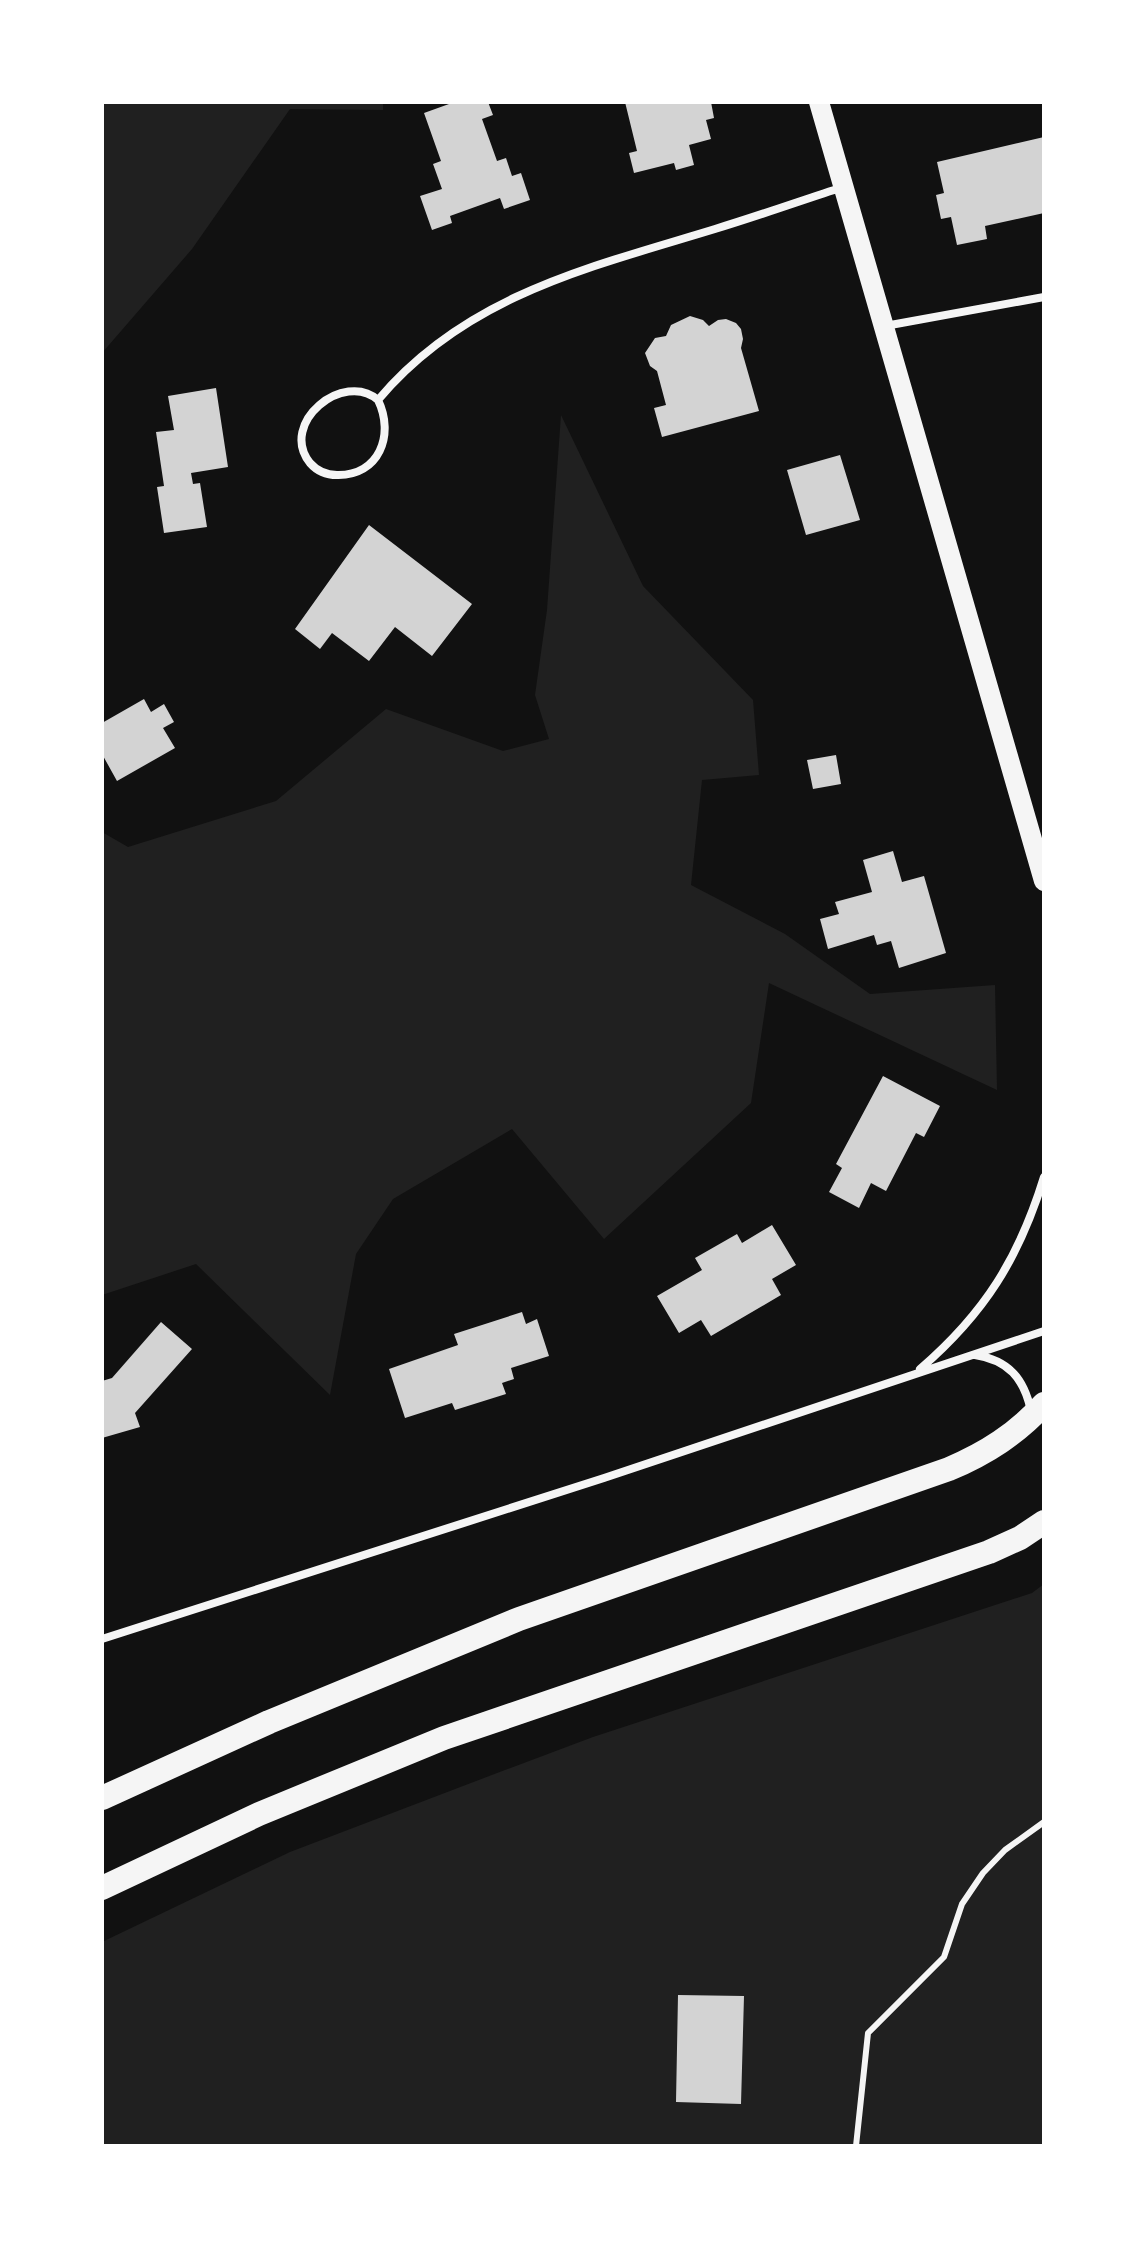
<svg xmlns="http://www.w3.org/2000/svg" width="1146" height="2248" font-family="Figtree,sans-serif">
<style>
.green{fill:#202020}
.building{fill:#d3d3d3}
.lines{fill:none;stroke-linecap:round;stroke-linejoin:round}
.service{stroke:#f5f5f5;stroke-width:6}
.minor{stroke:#f5f5f5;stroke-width:8}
.primary{stroke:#f5f5f5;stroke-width:20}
.motorway{stroke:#f5f5f5;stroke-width:24}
</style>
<rect width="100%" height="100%" fill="#111"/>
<path class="green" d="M102,102H383V110L290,109L192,249L102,353Z
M561,415L643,586L753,700L759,775L702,780L691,885L785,934L870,994L995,985L997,1090L769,983L751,1103L604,1239L512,1129L393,1199L356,1254L330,1395L196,1264L102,1295V832L128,847L276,801L386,709L503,751L549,739L535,695L547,610Z
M1044,1584V2146H102V1942L290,1852L505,1770L593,1737L1032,1593Z"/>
<path class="building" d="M448,102H488L493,115L482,119L497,161L506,158L512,176L521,173L530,200L504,209L500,198L450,216L452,223L432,230L420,196L442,189L433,164L441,161L424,113L449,104Z
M625,102H711L714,118L706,120L711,139L689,145L694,165L676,170L674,163L634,173L629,153L637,151Z
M1044,137V213L985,226L987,239L957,245L951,217L941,219L936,195L944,193L937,162Z
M690,316L703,320L709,326L718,320L726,319L736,323L741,329L743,339L741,348L759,411L662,437L654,408L666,405L657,371L650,366L645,353L655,338L666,336L671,325Z
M216,388L228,467L191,473L193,484L200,483L207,527L164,533L157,487L164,486L156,432L174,430L168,396Z
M840,455L860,520L806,535L787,470Z
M369,525L472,604L432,656L395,627L369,661L332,633L320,649L295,629Z
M144,699L151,712L164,704L174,722L163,728L175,748L117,781L102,754V723Z
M836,755L841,784L813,789L807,760Z
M893,851L902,882L924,876L946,953L899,968L891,941L877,945L874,935L828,949L820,919L839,914L835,902L872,892L863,860Z
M883,1076L940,1106L924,1137L916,1133L886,1191L871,1183L859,1208L829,1192L842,1168L836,1164Z
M772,1225L796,1265L772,1279L781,1295L711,1336L701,1320L679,1333L657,1296L702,1270L695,1258L737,1234L742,1243Z
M522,1312L526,1324L537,1319L549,1356L511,1368L514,1379L502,1383L506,1394L455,1410L452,1403L405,1418L389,1369L458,1345L454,1334Z
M161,1322L192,1349L135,1413L140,1427L102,1438V1381L112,1378Z
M678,1995L744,1996L741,2104L676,2102Z"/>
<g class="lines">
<path class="service" d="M856,2146L868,2033L944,1957L962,1904L983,1873L1005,1850L1044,1822"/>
<path class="minor" d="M885,326L1044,297
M378,400C395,435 379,476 337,475C325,475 317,471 310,463C278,423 344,370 378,400C466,295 591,267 715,229C758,216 800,201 843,187
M975,1355C1008,1360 1024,1378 1031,1411
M920,1369C985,1313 1019,1258 1044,1177
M102,1639L604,1478L1044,1331"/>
<path class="primary" d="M819,102L1044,881"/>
<path class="motorway" d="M102,1798L269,1722L519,1619L949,1469C987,1453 1016,1434 1044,1404
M102,1888L259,1814L444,1738L989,1552L1020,1538L1044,1522"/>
</g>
<rect width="1146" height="2248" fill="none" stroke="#ffffff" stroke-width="208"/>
</svg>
